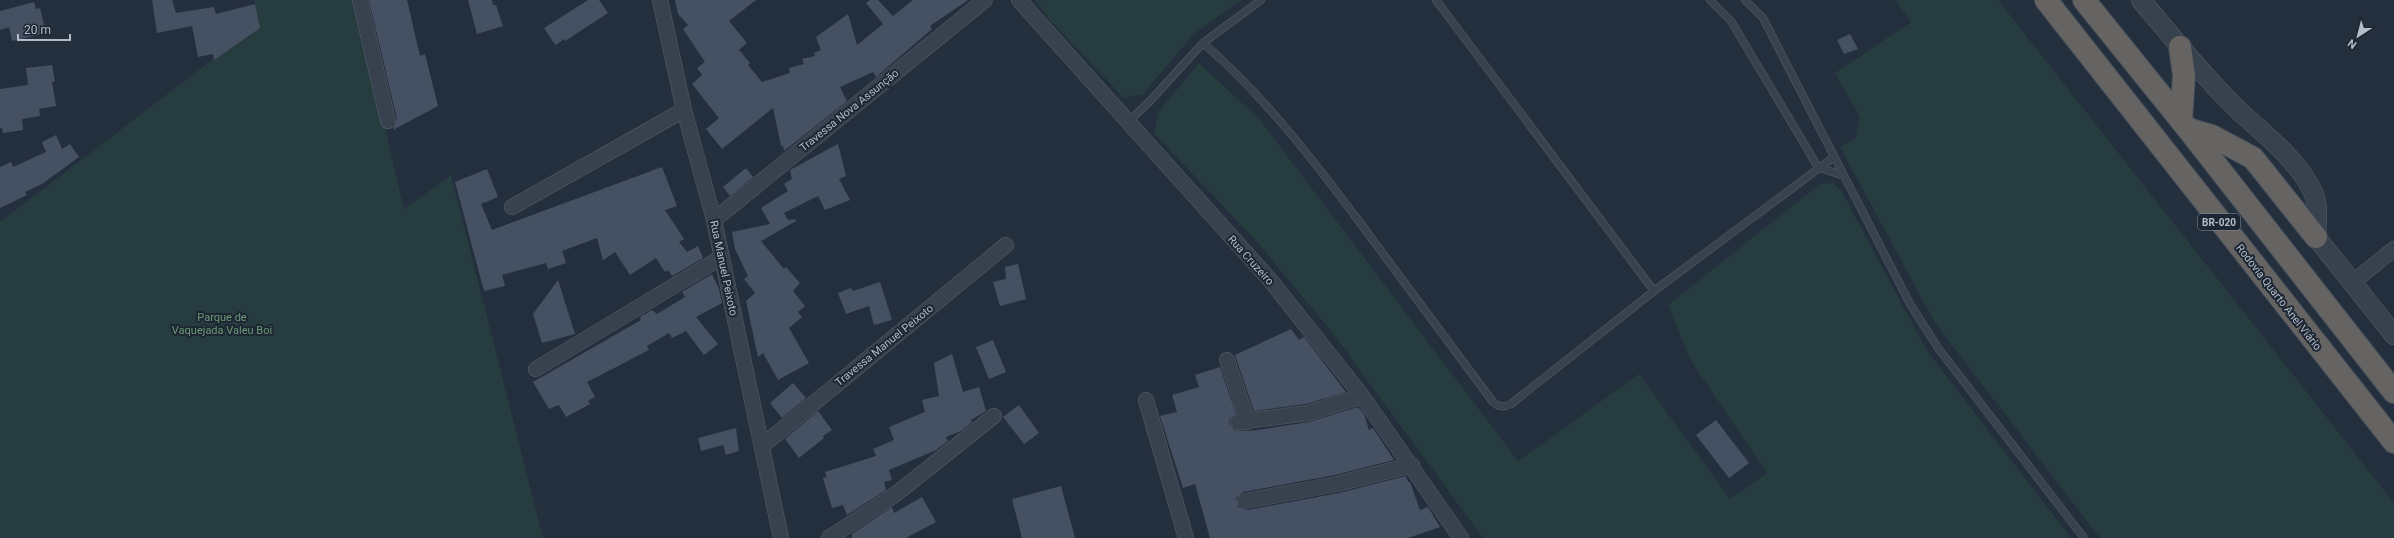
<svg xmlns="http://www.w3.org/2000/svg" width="2394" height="538" font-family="Roboto,sans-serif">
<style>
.green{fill:#263c3f}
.building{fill:#455162}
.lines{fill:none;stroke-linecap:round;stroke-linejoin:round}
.service-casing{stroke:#565f6c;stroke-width:8}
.minor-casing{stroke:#565f6c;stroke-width:16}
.tertiary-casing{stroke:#565f6c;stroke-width:20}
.trunk-casing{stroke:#434c59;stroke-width:24}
.service{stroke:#38414e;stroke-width:7}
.minor{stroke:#38414e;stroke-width:15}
.tertiary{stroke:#38414e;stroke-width:19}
.trunk{stroke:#656462;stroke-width:22}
.labels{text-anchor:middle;stroke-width:4;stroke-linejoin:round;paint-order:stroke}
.shield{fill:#1d2633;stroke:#878f9c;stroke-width:1}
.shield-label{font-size:10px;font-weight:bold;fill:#b4bcc9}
.street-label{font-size:11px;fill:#b4bcc9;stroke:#1d2633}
.park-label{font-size:11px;fill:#6b9a76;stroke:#1d2633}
</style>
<rect width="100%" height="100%" fill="#242f3e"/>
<path class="green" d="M254,0H355L404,209L451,175L543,538H0V222L259,24Z
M1035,0H1241L1194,34L1143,94L1124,98L1049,19Z
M1895,0H1998L2394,503V538H2100L1935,323L1840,147L1855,139L1860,117L1835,73L1911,22Z
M1199,63L1260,120L1518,461L1639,374L1730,499L1767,473L1689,358L1668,305L1820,184L1833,183L1842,192L1927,351L2071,538H1483L1331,331L1258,243L1154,133L1159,111Z"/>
<path class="building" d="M152,0H172L176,13L214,7L216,14L255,4L260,28L214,60L213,54L198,57L192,26L157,33Z
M369,0H407L420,56L425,54L438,106L393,130L397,119Z
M468,0H492L493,5H496L503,26L477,34Z
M588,0H599L608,13L565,41L564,39L556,45L554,43L544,28Z
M675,0H756L729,21L747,43L739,50L750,63L748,65L762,82L790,73L789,68L804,64L802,59L815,56L814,53L821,50L816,37L848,14L857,45L883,24L866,3L870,0H878L893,16L913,0H968L930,26L932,29L876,77L873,72L840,87L847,101L784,151L783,146H781L773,108L722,149L706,129L719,118L692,84L702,75L697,68L705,62L683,29L688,25L678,14Z
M34,2L36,9L40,8L46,33L12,41L9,27L0,30V11Z
M1850,34L1858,49L1844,54L1837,40Z
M52,65L55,81L52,82L56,106L39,109L40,116L22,119L23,130L3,133L2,128H0V89L28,85L26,68Z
M56,135L62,149L70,144L79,157L42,184L25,192L27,195L0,208V167L11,162L13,167L46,152L42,142Z
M838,144L846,176L839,179L850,200L825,210L818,196L784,213L788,220L795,219L796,221L761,241L784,269L786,267L800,283L793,291L805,306L798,312L802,317L789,328L809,363L778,380L763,353L758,357L746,301L755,293L744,279L748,276L735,249L732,232L770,224L761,208L788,191L784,184L792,179L790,170Z
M662,167L677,206L665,210L684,239L679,242L687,252L698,246L703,258L672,276L668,270L665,272L656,258L630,275L615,252L603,260L597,238L562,251L566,263L548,269L546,263L502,275L505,286L484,291L455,182L487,169L498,197L481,204L492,230Z
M746,168L753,177L730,196L723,187Z
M1018,264L1026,299L1000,306L993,282L1006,279L1005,267Z
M712,274L719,289L722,303L696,317L718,344L704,355L686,331L672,338L669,333L647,346L649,350L587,382L595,397L588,401L590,404L566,417L559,405L549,409L533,382L641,320L640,317L652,310L657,314L685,297L682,292Z
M558,280L575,334L542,343L533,314Z
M880,282L892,320L874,325L869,306L846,314L838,293L851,288L853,291Z
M1291,329L1299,340L1304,337L1346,392L1306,404L1254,411L1235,355Z
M993,340L1006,372L989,379L976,347Z
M952,354L963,392L979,387L986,411L971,420L972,422L961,431L946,437L948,441L936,450L889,470L892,480L884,482L886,490L847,515L843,505L832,508L823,478L827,477L825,472L876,456L873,449L894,440L889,427L925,412L922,400L939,396L934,363Z
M1220,367L1236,414L1230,418L1229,423L1234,430L1250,431L1309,422L1358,407L1364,414L1369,430L1373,428L1394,460L1335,475L1243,492L1236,498L1238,507L1247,510L1339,493L1406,476L1408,482H1410L1420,510L1428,507L1440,527L1408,538H1210L1195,484L1183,488L1160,416L1177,412L1172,395L1199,387L1195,375Z
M793,383L806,398L782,418L770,403Z
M1019,405L1039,433L1024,444L1003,417Z
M818,411L832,430L823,436L824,438L799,458L785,439Z
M1716,420L1749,463L1729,478L1696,435Z
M736,428L739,451L726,455L723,445L701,451L698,438Z
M1061,486L1075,538H1022L1012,499Z
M922,497L936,522L906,538H852V534L892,507L894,513Z"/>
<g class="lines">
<g class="service-casing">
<path id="service" d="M1436,0L1654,291
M1710,0L1731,21L1818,167L1844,176
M1745,0L1763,18L1910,304L1938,348L2084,538
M1203,43C1262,94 1311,157 1358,220C1403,280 1448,341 1493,402C1499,407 1503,408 1511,404L1654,291L1834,157
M1128,122L1150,101L1203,43L1261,0"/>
</g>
<g class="minor-casing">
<path id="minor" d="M360,0L388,121
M660,0L684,110L714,220L781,538
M1019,0L1271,281L1362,396L1461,538
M512,207L684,110
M714,220L985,0
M2353,282L2394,249
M1227,360L1248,422
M536,369L722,257
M1146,400L1186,538
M1238,422L1308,413L1362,396
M763,445L1006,245
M1245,501L1337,484L1412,465
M829,538L896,494L994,416"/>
</g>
<g class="tertiary-casing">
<path id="tertiary" d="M2141,0C2170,35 2199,71 2231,103C2258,130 2296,156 2313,192C2319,206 2317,222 2316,237L2394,335"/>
</g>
<g class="trunk-casing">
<path id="trunk" d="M2046,0L2394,442
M2084,0L2188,129L2394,392
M2180,47L2184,75L2181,120
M2188,129L2212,136L2253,158L2316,237"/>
</g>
<use href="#service" class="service"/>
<use href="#minor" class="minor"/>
<use href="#tertiary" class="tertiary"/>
<use href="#trunk" class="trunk"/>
</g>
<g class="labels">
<rect class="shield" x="2198" y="214" width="42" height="16" rx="3"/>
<g class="shield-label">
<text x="2219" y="226">BR-020</text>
</g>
<g class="street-label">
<text transform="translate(849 110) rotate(-39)" y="4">Travessa Nova Assunção</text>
<text transform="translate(1251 260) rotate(48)" y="4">Rua Cruzeiro</text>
<text transform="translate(724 268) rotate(78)" y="4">Rua Manuel Peixoto</text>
<text transform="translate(2279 297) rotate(52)" y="4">Rodovia Quarto Anel Viário</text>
<text transform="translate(884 345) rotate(-39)" y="4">Travessa Manuel Peixoto</text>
</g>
<g class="park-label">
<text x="222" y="321">Parque de<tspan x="222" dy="13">Vaquejada Valeu Boi</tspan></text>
</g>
</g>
<g transform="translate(2358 36) rotate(216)" stroke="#1d2633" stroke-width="3" paint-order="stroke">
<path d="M0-3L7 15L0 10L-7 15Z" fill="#b4bcc9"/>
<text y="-6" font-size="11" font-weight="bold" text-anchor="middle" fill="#b4bcc9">N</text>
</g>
<path d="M18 34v6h52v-6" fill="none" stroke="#b4bcc9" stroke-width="2"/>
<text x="24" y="34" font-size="12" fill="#b4bcc9" stroke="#1d2633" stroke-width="3" paint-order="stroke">20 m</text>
</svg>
